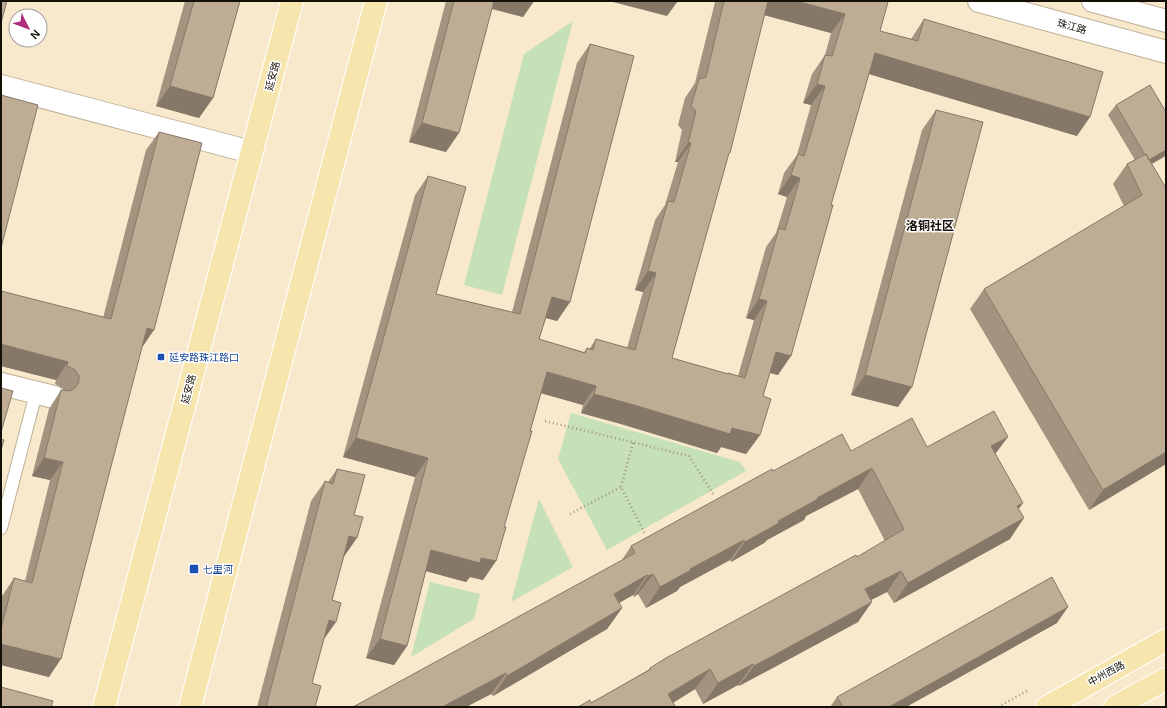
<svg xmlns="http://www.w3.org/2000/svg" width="1167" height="708" font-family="Arial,'Noto Sans SC',sans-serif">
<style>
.green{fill:#c6e0b7}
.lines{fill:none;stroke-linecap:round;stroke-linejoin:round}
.lane-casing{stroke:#beb096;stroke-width:14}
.street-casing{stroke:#beb096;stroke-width:24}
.secondary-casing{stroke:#beb096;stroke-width:24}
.primary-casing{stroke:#fff;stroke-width:24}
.path{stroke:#a09580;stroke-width:2.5;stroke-dasharray:1 3;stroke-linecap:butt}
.lane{stroke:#fff;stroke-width:12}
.street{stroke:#fff;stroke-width:22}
.secondary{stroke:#fff;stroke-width:22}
.primary{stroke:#f7e5ae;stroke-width:22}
.wall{fill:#a4947f;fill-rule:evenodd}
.shaded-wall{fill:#867868}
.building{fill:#bfac94;stroke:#867868}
.transit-dot{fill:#1a4fb4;stroke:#fff;stroke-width:1.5}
.labels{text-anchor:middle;stroke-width:3;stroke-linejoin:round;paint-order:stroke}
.street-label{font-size:10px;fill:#151007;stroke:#fff}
.transit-label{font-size:10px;fill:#164399;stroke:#fff;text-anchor:start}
.quarter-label{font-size:12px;font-weight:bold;fill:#151007;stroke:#fff}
</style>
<rect width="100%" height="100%" fill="#f8e9cd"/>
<path class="green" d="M573,21L502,295L464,285L524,54Z
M571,413L740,462L746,471L607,550L558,459Z
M539,499L573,567L511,602Z
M430,582L480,594L474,619L411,657Z"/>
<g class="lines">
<g class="lane-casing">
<path id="lane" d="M1,528L36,393"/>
</g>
<g class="street-casing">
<path id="street" d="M1,86L251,152
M1,384L54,397"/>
</g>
<g class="secondary-casing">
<path id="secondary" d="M979,1L1166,52
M1093,1L1166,21"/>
</g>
<g class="primary-casing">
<path id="primary" d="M104,707L292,1
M190,707L376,1
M1047,707L1166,640
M1115,707L1166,679"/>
</g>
<path class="path" d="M545,421L689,456L714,495
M633,443L621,487L645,534
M570,514L621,487
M998,707L1029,690"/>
<use href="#lane" class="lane"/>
<use href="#street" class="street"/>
<use href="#secondary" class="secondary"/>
<use href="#primary" class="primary"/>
</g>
<path class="wall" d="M185,1H240L213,98L199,118L156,106Z
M446,1H534L523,17L492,9L446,152L409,142Z
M714,1H885L880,31L911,39L924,19L1077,136L869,74L778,375L770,373L763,396L760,435L746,454L721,447L717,453L621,424L581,413L583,405L541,393L504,527L496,561L483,580L470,577L466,582L426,571L407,646L394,665L366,658L415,477L343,457L415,195L428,176L436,294L512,312L577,63L590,44L570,302L557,321L546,318L539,339L584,352L587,348H590L596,339L627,348L643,292L635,290L655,220L665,205L678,162H675L682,130L678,125L685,98L695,83L715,2ZM764,15L831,33L825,55L812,74L803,103L811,105L797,155L784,173L778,194L787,197L776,233L766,247L746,318L754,320L738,376L728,373V374L672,358L728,156Z
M1116,105L1166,112V156L1152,164L1166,464L1089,510L970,309L984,289L1124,206L1113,184L1127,164L1135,160L1108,115Z
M936,110L898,407L851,395L922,130Z
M159,132L142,347L49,677L1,665V598L2,596L14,578L25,581L50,480L32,476L49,409L61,390H64L62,388L55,384L56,380L1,366L103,318L146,150Z
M927,447L995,454L1019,509L1010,539L894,603L887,592L871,600L858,622L739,686L738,685L703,704L695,689L673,703L675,706L674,707H578L591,703L648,670L650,668L857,557L885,541L858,489L806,516L804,520L767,540L764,543L731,562L730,560L680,587L677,591L646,608L638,594L634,597L633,595L619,603L622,608L607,629L493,696L491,694L466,707L622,560L631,546L773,471L851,451Z
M337,469L354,515L344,557L332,600L323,641L312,683L315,707H257L311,501L325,481L328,482Z
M1057,623L906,707H830L837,697Z"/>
<path class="shaded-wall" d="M489,1H534L523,17L485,7Z
M609,1H678L667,16Z
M765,1H796L845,14L831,33L756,13Z
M875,53L1090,117L1077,136L862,72Z
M817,84L825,86L811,105L803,103Z
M170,86L213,98L199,118L156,106Z
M422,123L459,133L446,152L409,142Z
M688,143H691L678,162H675Z
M1166,150V155L1141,170L1148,160Z
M791,175L800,178L787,197L778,194Z
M648,271L656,273L643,292L635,290Z
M552,297L570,302L557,321L539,316Z
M759,299L767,301L754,320L746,318Z
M147,328L154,330L141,349Z
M1,344L68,362L56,380L1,366Z
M776,352L791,356L778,375L763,371Z
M547,372L596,386L583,405L533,391Z
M865,375L912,387L898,407L851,395Z
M594,394L732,428L760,435L746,454L721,447L717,453L621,424L581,413Z
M1008,437L993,457L991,446Z
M356,438L428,458L415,477L343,457Z
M1166,452V464L1089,510L1103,490Z
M44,458L63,462L50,480L32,476Z
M872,468L858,489L806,516L804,520L767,540L764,543L731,562L745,542L817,498Z
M1023,503L1009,523L1017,506Z
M1024,518L1010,539L894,603L908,583Z
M349,536L357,538L343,558Z
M744,540L730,560L680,587L677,591L646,608L660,587L690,569Z
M431,550L481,558L496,561L483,580L470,577L466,582L418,569Z
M901,571L887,592L851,610L865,589Z
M653,574L638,594L634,597L648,576Z
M647,575L633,595L599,614L614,594Z
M872,602L858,622L739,686L754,666Z
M1068,607L1057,623L906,707H889Z
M622,608L607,629L493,696L507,676Z
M329,620L336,622L322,642Z
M380,639L407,646L394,665L366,658Z
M1,644L61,659L49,677L1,665Z
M753,664L738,685L703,704L718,683Z
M710,669L695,689L666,707L668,694Z
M506,673L491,694L466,707H442Z"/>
<path class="building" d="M1,1H7L1,23Z
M194,1H240L213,98L170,86Z
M454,1H494L459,133L422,123Z
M724,1H768L730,153H729L672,358L728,374V373L745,378L767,301L759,299L779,228L785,230L800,178L791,175L798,154L804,156L825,86L817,84L825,55L832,56L845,14L796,1H885L888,2L880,31L918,41L924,19L1103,72L1090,117L875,53L831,205H833L791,356L776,352L763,396L771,399L760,435L732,428L730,434L634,405L594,394L596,386L547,372L530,431H532L504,527H506L496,561L481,558L480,563L431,550L407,646L380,639L428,458L356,438L428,176L466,187L436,294L520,314L590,44L634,56L570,302L552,297L539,339L585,353L587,348L593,350L596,339L635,350L656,273L648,271L668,201L674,202L691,143H688L696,111L691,106L699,79L706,77Z
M1150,85L1166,112V150L1149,160L1146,154L1145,155L1116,105Z
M1,95L38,105L1,248Z
M936,110L983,122L912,387L865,375Z
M159,132L202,143L154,330L147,328L61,659L1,644V629L14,578L32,583L63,462L44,458L61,390L70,391L75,388L79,382V376L75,370L67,366L68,362L1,344V291L111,319Z
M1146,154L1166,188V452L1103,490L984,289L1142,195L1127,164Z
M1,388L13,391L1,432Z
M994,411L1008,437L991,446L1023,503L1017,506L1024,518L908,583L901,571L865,589L872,602L754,666L753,664L718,683L710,669L668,694L675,706L673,707H578L590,700L591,703L651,669L650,668L666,658L856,555L857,557L904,529L872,468L817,498L818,499L778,521L779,523L745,542L744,540L690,569L691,570L660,587L653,574L648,576L647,575L614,594L622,608L507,676L506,673L442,707H353L635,553L631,546L772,469L773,471L842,434L851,451L912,418L927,447Z
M1,439L4,440L1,450Z
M337,469L365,475L354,515L363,517L357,538L349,536L332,600L341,603L336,622L329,620L312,683L321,686L315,707H266L325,481L333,484Z
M1052,577L1068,607L889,707H843L837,697Z
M1,687L53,701L51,707H1Z"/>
<g class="transit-dot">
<rect x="157" y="353" width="8" height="8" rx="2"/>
<rect x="189" y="564" width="10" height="10" rx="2"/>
</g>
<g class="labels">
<g class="street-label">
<text transform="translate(1072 26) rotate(15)" y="4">珠江路</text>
<text transform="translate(272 76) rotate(-75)" y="4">延安路</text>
<text transform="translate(188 389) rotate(-75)" y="4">延安路</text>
<text transform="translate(1106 673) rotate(-29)" y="4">中州西路</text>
</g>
<g class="transit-label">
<text x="169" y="361">延安路珠江路口</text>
<text x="203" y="573">七里河</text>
</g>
<g class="quarter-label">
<text x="930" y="230">洛铜社区</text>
</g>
</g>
<rect width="1167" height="708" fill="none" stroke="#151007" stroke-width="4"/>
<g transform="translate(28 28) rotate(132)"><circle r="19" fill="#ffffff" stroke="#a19f9c"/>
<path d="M0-3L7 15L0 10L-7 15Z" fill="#ae2f7e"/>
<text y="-6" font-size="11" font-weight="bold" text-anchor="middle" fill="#151007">N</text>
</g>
</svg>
